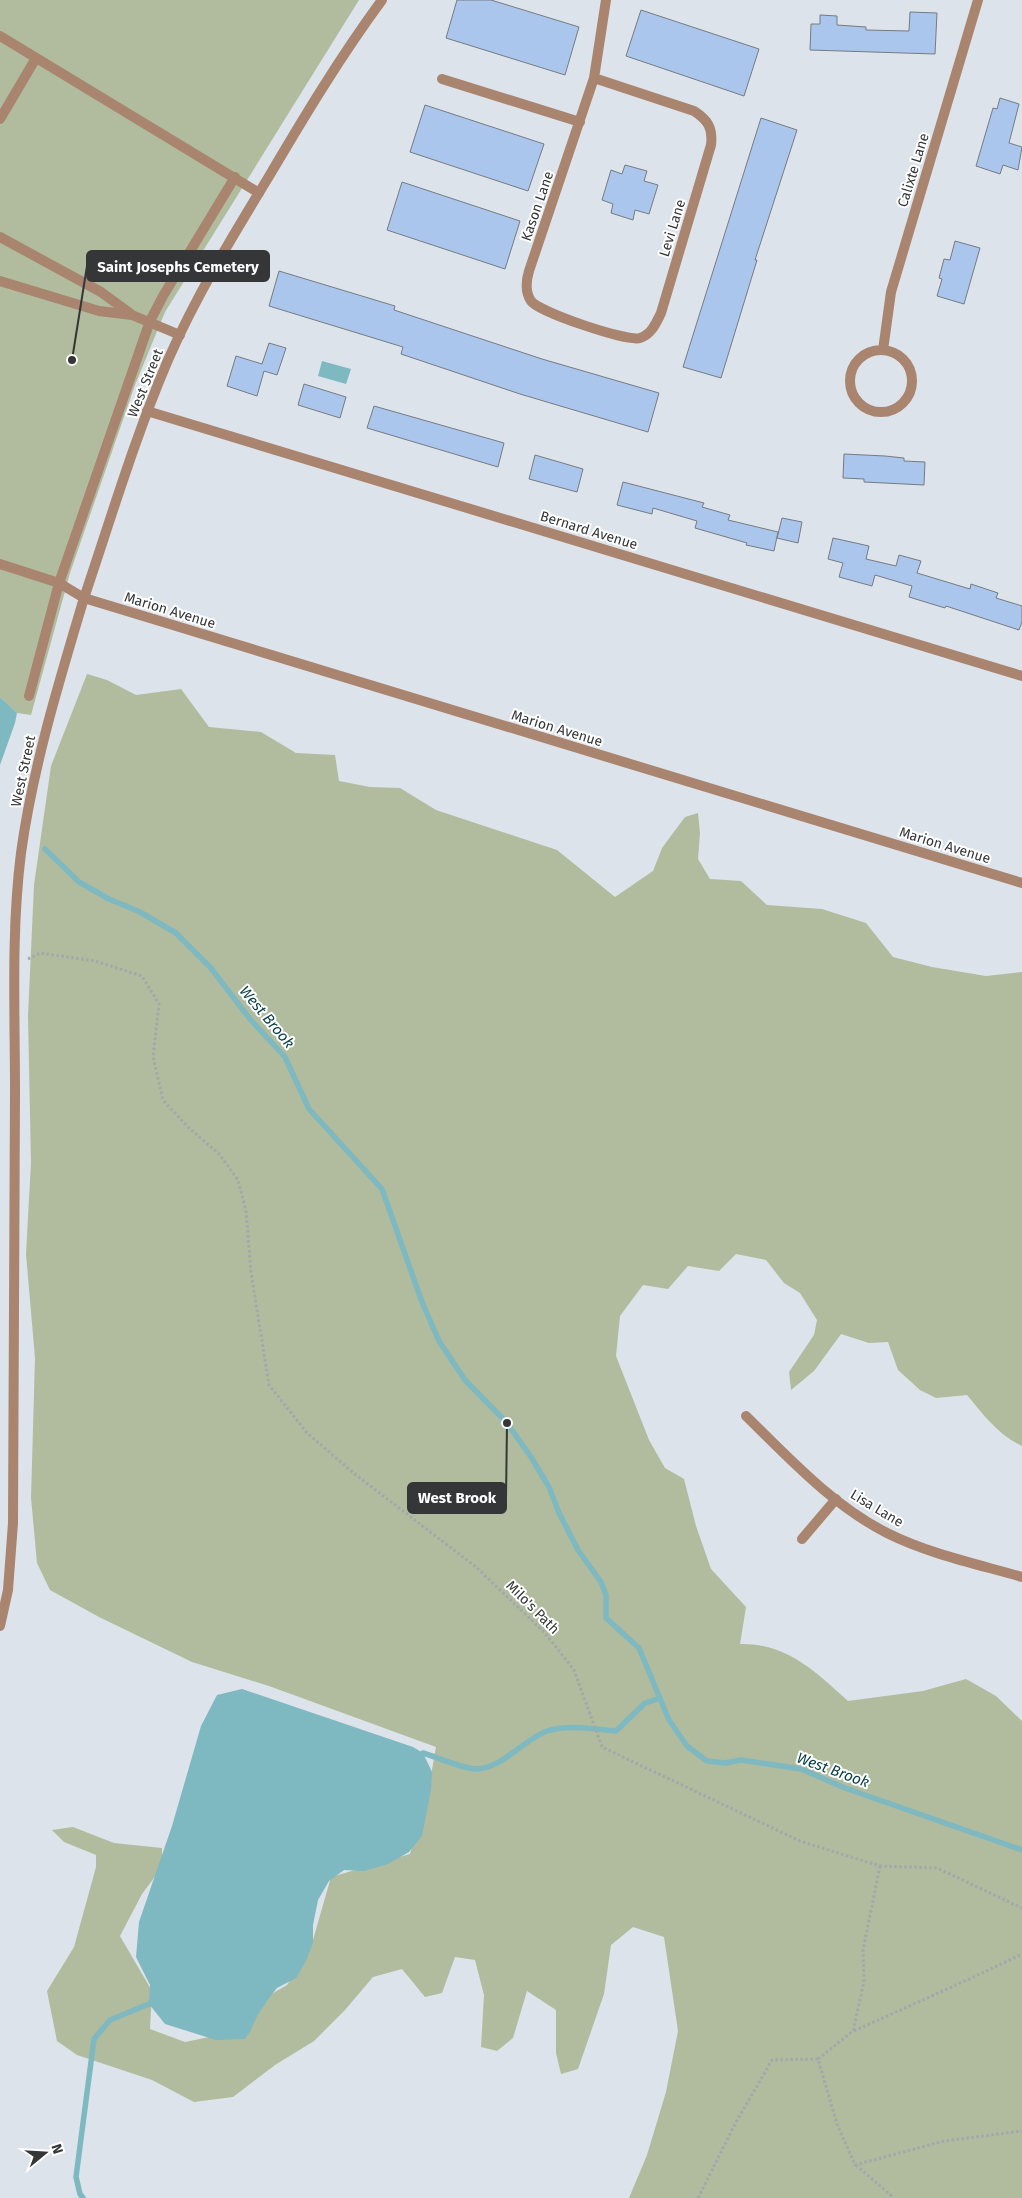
<svg xmlns="http://www.w3.org/2000/svg" width="1022" height="2198" font-family="'Fira Sans',sans-serif">
<style>
.green{fill:#b0bc9d}
.water{fill:#7eb8c0}
.lines{fill:none;stroke-linecap:round;stroke-linejoin:round}
.stream{stroke:#7eb8c0;stroke-width:5.5}
.building{fill:#aac6ec;stroke:#767b81}
.path{stroke:#a2a7ac;stroke-width:3;stroke-dasharray:2.5 2.5;stroke-linecap:butt}
.service{stroke:#a9846f;stroke-width:10}
.minor{stroke:#a9846f;stroke-width:10}
.tertiary{stroke:#a9846f;stroke-width:10}
.labels{text-anchor:middle;stroke-width:4;stroke-linejoin:round;paint-order:stroke}
.street-label{font-size:14px;fill:#343638;stroke:#fff}
.water-label{font-size:15px;font-style:italic;fill:#063f45;stroke:#fff}
.leader{fill:none;stroke:#343638;stroke-width:2}
.callout-dot{fill:#343638;stroke:#fff;stroke-width:2}
.callout{fill:#343638;stroke:#343638;stroke-width:2}
.callout-label{font-size:15px;text-anchor:middle;font-weight:bold;fill:#fff}
</style>
<rect width="100%" height="100%" fill="#dde3ea"/>
<path class="green" d="M0,0H359L165,312L135,385L70,573L31,715L17,713L0,697Z
M87,674L107,680L136,695L181,689L209,727L261,732L296,753L335,755L339,781L370,787L400,788L436,810L557,850L615,897L653,871L662,848L685,817L698,813L700,833L698,859L710,879L741,881L767,905L822,909L866,923L893,957L932,967L986,976L1022,972V1446C999,1436 982,1413 967,1395L936,1398L920,1390L898,1370L888,1342L869,1343L841,1334L814,1371L791,1390L789,1372L814,1335L817,1320L800,1293L784,1283L766,1260L736,1254L719,1271L688,1266L668,1289L643,1285L620,1316L616,1356L649,1440L665,1468L684,1479L696,1526L711,1569L746,1607L740,1644C786,1643 815,1671 848,1701L923,1691L966,1679L996,1696L1022,1721V2198H629L647,2155L666,2092L678,2031L664,1937L633,1927L611,1945L604,1994L578,2069L561,2074L556,2053V2010L527,1991L513,2038L497,2051L481,2047L484,1995L475,1960L455,1957L442,1993L425,1997L402,1969L373,1977L345,2010L314,2041L275,2065L233,2097L194,2102L152,2080L77,2055L57,2041L47,1991L74,1947L96,1867V1855L64,1842L52,1830L73,1827L114,1843L162,1848V1867L142,1894L120,1936L152,1991L150,2029L185,2042L234,2032L256,2003L287,1985L311,1947L331,1877L410,1854L429,1787L436,1747L269,1686L192,1662L99,1617L50,1590L37,1563L31,1498L35,1358L26,1254L31,1163L28,1016L34,885L51,766Z"/>
<path class="water" d="M322,361L351,369L346,384L318,376Z
M0,697L17,713L15,723L0,765Z
M242,1689L413,1747L423,1753L432,1772L431,1790L422,1836L409,1852L388,1864L364,1871L344,1870L329,1881L318,1900L313,1925V1943L305,1963L296,1978L277,1988L269,1998L257,2016L251,2030L245,2039L216,2040L165,2024L149,2004L150,1985L136,1957L139,1922L172,1826L201,1726L217,1695Z"/>
<g class="lines">
<path class="stream" d="M45,849L79,882L109,899L140,912L176,933L210,967L250,1019L285,1057L309,1109L382,1189L422,1302L439,1341L465,1380L507,1423L531,1457L549,1487L559,1513L578,1550L601,1582L606,1595V1618L639,1648L669,1720L687,1746L707,1761L726,1763L741,1760L801,1769L845,1788L1022,1850
M418,1757L423,1753C436,1757 462,1768 475,1769C500,1770 525,1739 547,1731C569,1724 594,1729 616,1731L645,1703L660,1698
M83,2198L80,2194L76,2177L94,2039L110,2020L149,2004L154,2000"/>
</g>
<path class="building" d="M457,0H491L579,27L565,75L446,38Z
M641,10L759,49L744,96L626,56Z
M910,12L937,13L935,54L810,50L811,24H820V15L837,16V25L866,27V30L909,31Z
M1000,98L1019,104L1009,143L1022,147L1018,170L1003,165L1000,174L976,166L993,108L997,109Z
M425,105L544,144L528,191L410,152Z
M761,118L797,130L755,260H757L721,378L683,367Z
M625,165L647,171L644,181L658,185L649,214L635,210L633,220L611,213L613,204L602,200L611,170L622,174Z
M402,182L520,221L505,269L387,230Z
M955,241L980,248L964,304L937,296L942,279L939,278L944,259L950,260Z
M279,271L395,306L394,310L542,359L659,393L648,432L520,394L401,354L403,347L269,306Z
M269,343L286,348L277,375L264,371L257,396L227,386L236,356L262,364Z
M304,384L346,397L340,418L298,405Z
M374,406L504,443L498,467L367,428Z
M844,454L885,456L904,458V461L925,462L924,485L864,482V479L843,478Z
M535,455L583,469L577,492L529,479Z
M623,482L704,503L702,507L730,515L728,520L778,532L774,551L746,545L747,543L695,528L697,521L653,508L652,514L617,505Z
M782,518L802,522L798,543L777,538Z
M833,538L869,546L866,559L896,566L899,555L921,561L917,573L970,589L971,584L998,593L996,598L1022,606V622L1019,630L946,606L945,608L909,597L912,586L875,575L872,586L839,577L843,563L828,559Z"/>
<g class="lines">
<path class="path" d="M28,959L40,953L95,961L142,976L159,1004L153,1057L163,1100L187,1126L219,1154L238,1180L246,1211L251,1272L269,1385L307,1433L356,1475L476,1567L545,1633L574,1670L602,1747L800,1841L880,1866L937,1868L1022,1908
M880,1866L863,1950L864,1982L853,2031L818,2059L837,2124L855,2165L944,2141L1022,2131
M854,2031L978,1975L1022,1954
M856,2165L894,2198
M698,2198L735,2124L772,2060L818,2059"/>
<path class="service" d="M0,36L259,193
M0,119L36,58
M0,237L101,292L131,314
M0,281L99,311L132,315L180,335
M0,564L59,583L84,598
M29,696L59,583L150,321L163,296L235,177
M802,1539L836,1499"/>
<path class="minor" d="M594,78L694,111C708,120 713,128 711,145L661,313C656,323 652,334 640,338C627,342 539,312 531,301C525,292 526,281 529,271L594,78L606,0
M442,79L580,122
M850 381a31 31 0 1 1 62 0a31 31 0 1 1-62 0Z
M883,350L891,292L978,0
M147,411L1022,676
M746,1416C789,1458 832,1505 887,1533C929,1554 977,1564 1022,1577
M0,1626L8,1590L13,1523C13,1380 14,1236 15,1092C15,1012 11,932 21,853C33,766 59,682 84,598L1022,883"/>
<path class="tertiary" d="M84,598C111,518 135,437 168,360C196,296 232,237 268,178C304,117 340,57 382,0"/>
</g>
<g class="labels">
<g class="street-label">
<text transform="translate(913 170) rotate(-73)" y="5">Calixte Lane</text>
<text transform="translate(537 206) rotate(-71)" y="5">Kason Lane</text>
<text transform="translate(672 228) rotate(-73)" y="5">Levi Lane</text>
<text transform="translate(145 383) rotate(-68)" y="5">West Street</text>
<text transform="translate(589 530) rotate(17)" y="5">Bernard Avenue</text>
<text transform="translate(170 610) rotate(17)" y="5">Marion Avenue</text>
<text transform="translate(557 728) rotate(17)" y="5">Marion Avenue</text>
<text transform="translate(23 771) rotate(-78)" y="5">West Street</text>
<text transform="translate(945 845) rotate(17)" y="5">Marion Avenue</text>
<text transform="translate(877 1508) rotate(31)" y="5">Lisa Lane</text>
<text transform="translate(533 1607) rotate(45)" y="5">Milo's Path</text>
</g>
<g class="water-label">
<text transform="translate(267 1017) rotate(50)" y="5">West Brook</text>
<text transform="translate(833 1770) rotate(20)" y="5">West Brook</text>
</g>
</g>
<path class="leader" d="M72 360L87 266M507 1423L506 1498"/>
<g class="callout-dot">
<circle cx="72" cy="360" r="5"/>
<circle cx="507" cy="1423" r="5"/>
</g>
<g class="callout">
<rect x="87" y="251" width="182" height="30" rx="5"/>
<rect x="408" y="1483" width="98" height="30" rx="5"/>
</g>
<g class="callout-label">
<text x="178" y="272">Saint Josephs Cemetery</text>
<text x="457" y="1503">West Brook</text>
</g>
<g transform="translate(45 2153) rotate(72)" stroke="#ffffff" stroke-width="4" paint-order="stroke">
<path d="M0-4L9 19L0 12L-9 19Z" fill="#343638"/>
<text y="-8" font-size="14" font-weight="bold" text-anchor="middle" fill="#343638">N</text>
</g>
</svg>
